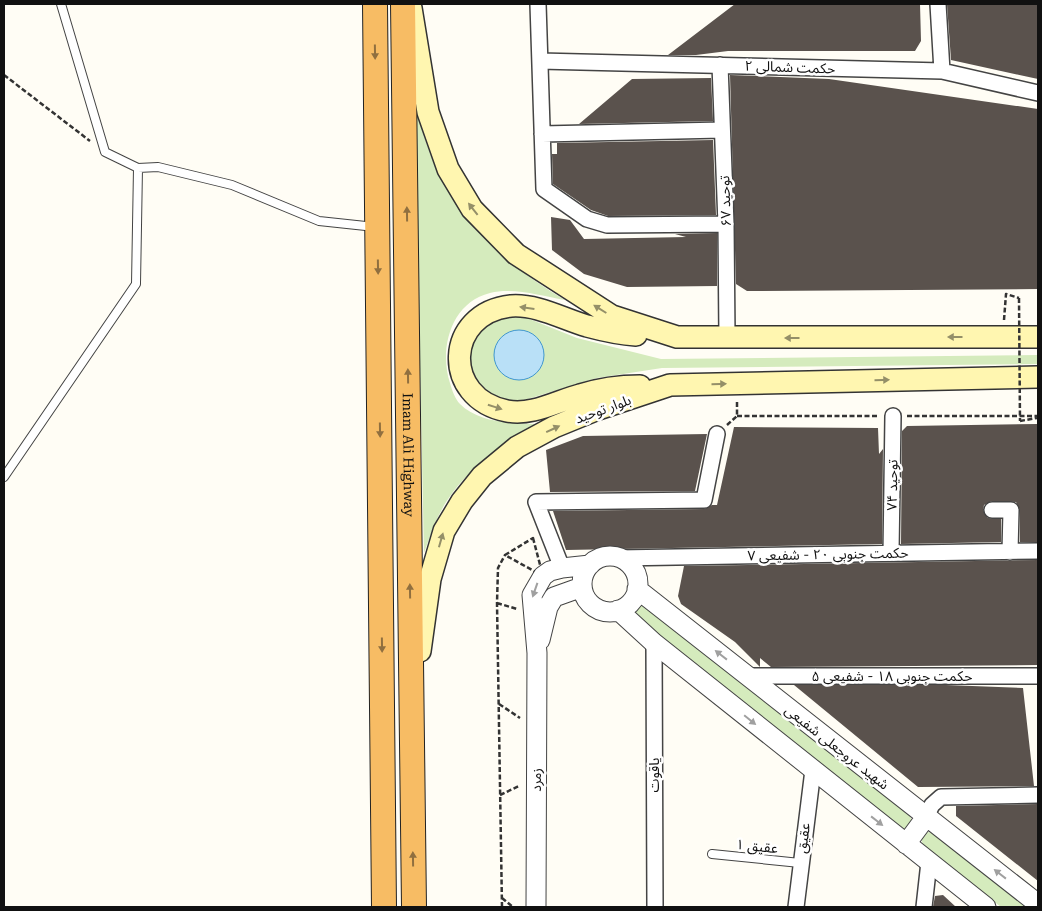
<svg xmlns="http://www.w3.org/2000/svg" width="1042" height="911" font-family="'Roboto Serif','Noto Sans Arabic',serif">
<style>
.green{fill:#d5ebbd}
.water{fill:#b9e0f7;stroke:#3f96cf}
.building{fill:#5a524d}
.lines{fill:none;stroke-linecap:round;stroke-linejoin:round}
.service-casing{stroke:#444;stroke-width:10}
.minor-casing{stroke:#444;stroke-width:18}
.tertiary-casing{stroke:#444;stroke-width:21}
.secondary-casing{stroke:#333;stroke-width:24}
.trunk-casing{stroke:#222;stroke-width:26}
.path{stroke:#333;stroke-width:2.5;stroke-dasharray:5 2.5;stroke-linecap:butt}
.service{stroke:#fff;stroke-width:8}
.minor{stroke:#fff;stroke-width:15}
.tertiary{stroke:#fff;stroke-width:19}
.secondary{stroke:#fff6b0;stroke-width:21}
.trunk{stroke:#f7bc64;stroke-width:24}
.path-bridge{stroke:#333;stroke-width:2.5;stroke-dasharray:5 2.5;stroke-linecap:butt}
.oneway{fill:#906f3f}
.oneway2{fill:#948f68}
.oneway3{fill:#a0a0a0}
.labels{text-anchor:middle;stroke-width:5;stroke-linejoin:round;paint-order:stroke}
.street-label{font-size:14px;fill:#111;stroke:#fff}
</style>
<rect width="100%" height="100%" fill="#fffdf5"/>
<path class="green" d="M414,91C417,106 419,121 424,136C446,208 502,264 565,300C541,296 514,287 490,293C450,303 439,350 450,383C452,390 455,399 460,404C479,423 511,423 536,424C499,447 460,473 440,513C433,526 429,540 424,553Z
M512,316L527,318L577,338L661,359L1038,355V364L662,368L597,378L521,401L504,402L480,389L469,364L470,348L485,324Z
M638,602L910,815L912,823L908,829L903,830L630,613Z
M928,832L932,833L1026,907H1001L923,846L921,837Z"/>
<path class="water" d="M494 355a25 25 0 1 1 50 0a25 25 0 1 1-50 0Z"/>
<path class="building" d="M735,4H920L921,41L915,51H728L696,55H668Z
M947,4H1038V79L951,60Z
M730,75L829,79L1038,109V289L747,291L736,284Z
M711,78L713,121L579,124L632,79Z
M713,140L716,215L608,216L591,210L553,184L552,154H557V143Z
M551,217L570,220L584,239L686,237L675,234L717,233V286L627,287L584,274L552,250Z
M1038,424V542H1020V510L1016,502L992,501L984,505L983,510L988,518L1001,519V542L901,544L902,431L907,426Z
M734,427L878,428L879,454L883,449L882,544L566,550L553,511L704,509L712,505H717Z
M707,434L695,491L550,492L546,450L583,436Z
M1038,560V665L771,667L760,658V667L735,642L681,604L678,596L684,566Z
M794,685H946L1023,688L1034,786L918,787Z
M1038,804V881L956,816V806Z
M943,895L956,907H933L935,896Z"/>
<g class="lines">
<g class="service-casing">
<path id="service" d="M61,4L105,152L138,168L158,167L232,185L319,221L375,227
M4,477L136,284L138,168
M712,854L800,863"/>
</g>
<g class="minor-casing">
<path id="minor" d="M538,4L544,189L587,219L607,225L726,224
M938,4L942,71
M540,61L942,71L1038,93
M720,65L726,224L727,338
M542,134L722,130
M992,510H1011L1010,552
M891,553L893,416
M618,558L1038,551
M562,568L536,502L704,500L717,434
M654,643L655,907
M747,676H1038
M926,817L932,805L941,797L1038,795
M796,907L813,770
M924,907L929,862"/>
</g>
<g class="tertiary-casing">
<path id="tertiary" d="M582 584a28 28 0 1 1 56 0a28 28 0 1 1-56 0Z
M637,589L1038,904
M618,610L654,643L986,907
M540,640L548,607L554,597L582,587
M906,844L926,817
M536,907L537,653L532,595L543,576L550,571L562,568L590,565"/>
</g>
<g class="secondary-casing">
<path id="secondary" d="M411,8L428,112L448,169L472,209L516,254L612,316L677,337H1038
M636,335C620,334 602,330 587,326C563,319 537,304 511,306C445,313 441,398 507,411C532,416 557,401 580,395C599,389 620,386 640,386
M420,651L430,579L444,531L462,501L482,476L517,447L554,427L598,409L670,385L1038,377"/>
</g>
<g class="trunk-casing">
<g id="trunk">
<path d="M375,4L384,907"/>
<path id="s1" d="M403,4L414,907"/>
</g>
</g>
<path class="path" d="M4,75L90,141
M1004,320L1006,294L1019,298
M737,416H879
M907,416H1038
M1020,421L1037,418
M727,425L737,416V402
M533,538L543,576L505,555Z
M497,603L517,609
M499,704L520,718
M500,795L519,786
M502,898L513,907
M502,907L497,603L498,568L505,555"/>
<use href="#service" class="service"/>
<use href="#minor" class="minor"/>
<use href="#tertiary" class="tertiary"/>
<use href="#secondary" class="secondary"/>
<use href="#trunk" class="trunk"/>
<path class="path-bridge" d="M1019,298L1020,421"/>
</g>
<defs><path id="oneway-solid" d="M-6-.8H1V-3.2L6.5 0L1 3.2V.8H-6Z" transform="scale(1.25)"/></defs>
<g class="oneway">
<use href="#oneway-solid" transform="translate(375 52) rotate(89)"/>
<use href="#oneway-solid" transform="translate(407 214) rotate(-91)"/>
<use href="#oneway-solid" transform="translate(378 267) rotate(89)"/>
<use href="#oneway-solid" transform="translate(408 376) rotate(-91)"/>
<use href="#oneway-solid" transform="translate(380 430) rotate(89)"/>
<use href="#oneway-solid" transform="translate(410 591) rotate(-91)"/>
<use href="#oneway-solid" transform="translate(382 645) rotate(89)"/>
<use href="#oneway-solid" transform="translate(413 859) rotate(-91)"/>
</g>
<g class="oneway2">
<use href="#oneway-solid" transform="translate(473 209) rotate(-128)"/>
<use href="#oneway-solid" transform="translate(527 308) rotate(-172)"/>
<use href="#oneway-solid" transform="translate(600 309) rotate(-148)"/>
<use href="#oneway-solid" transform="translate(955 337) rotate(180)"/>
<use href="#oneway-solid" transform="translate(792 338) rotate(180)"/>
<use href="#oneway-solid" transform="translate(882 380) rotate(-1)"/>
<use href="#oneway-solid" transform="translate(719 384) rotate(-1)"/>
<use href="#oneway-solid" transform="translate(495 407) rotate(18)"/>
<use href="#oneway-solid" transform="translate(553 429) rotate(-25)"/>
<use href="#oneway-solid" transform="translate(441 540) rotate(-74)"/>
</g>
<g class="oneway3">
<use href="#oneway-solid" transform="translate(535 590) rotate(109)"/>
<use href="#oneway-solid" transform="translate(721 655) rotate(-142)"/>
<use href="#oneway-solid" transform="translate(750 720) rotate(39)"/>
<use href="#oneway-solid" transform="translate(877 821) rotate(38)"/>
<use href="#oneway-solid" transform="translate(1000 874) rotate(-142)"/>
</g>
<g class="labels">
<g class="street-label">
<text transform="translate(790 67) rotate(2)" y="5">حکمت شمالی ۲</text>
<text transform="translate(725 201) rotate(-92)" y="5">توحید ۶۷</text>
<text transform="translate(603 409) rotate(-20)" y="5">بلوار توحید</text>
<text dy="5" stroke="none"><textPath href="#s1" startOffset="451">Imam Ali Highway</textPath></text>
<text transform="translate(892 485) rotate(-89)" y="5">توحید ۷۴</text>
<text transform="translate(828 554) rotate(-1)" y="5">حکمت جنوبی ۲۰ - شفیعی ۷</text>
<text x="892" y="681">حکمت جنوبی ۱۸ - شفیعی ۵</text>
<text transform="translate(837 747) rotate(38)" y="5">شهید عروجعلی شفیعی</text>
<text transform="translate(654 775) rotate(-90)" y="5">یاقوت</text>
<text transform="translate(536 780) rotate(-90)" y="5">زمرد</text>
<text transform="translate(803 838) rotate(-82)" y="5">عقیق</text>
<text transform="translate(757 846) rotate(6)" y="5">عقیق ۱</text>
</g>
</g>
<rect width="1042" height="911" fill="none" stroke="#111111" stroke-width="10"/>
</svg>
